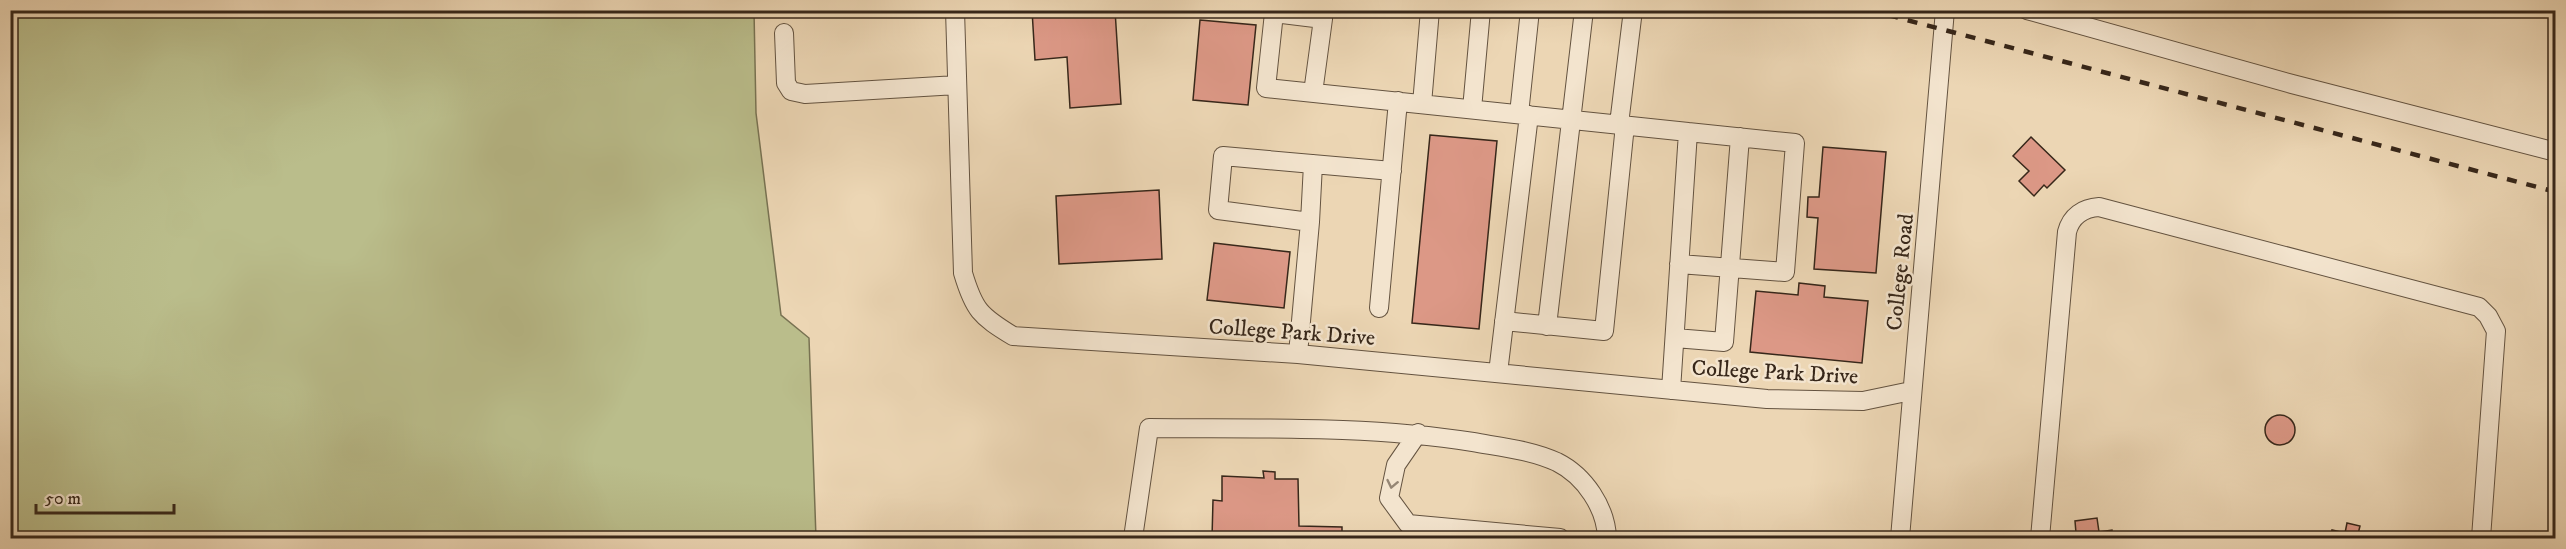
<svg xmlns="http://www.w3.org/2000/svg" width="2566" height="549" font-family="'IM FELL DW Pica',serif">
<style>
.green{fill:#babd8b;stroke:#787252;stroke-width:1.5}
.building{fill:#dc9886;stroke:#37271a;stroke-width:1.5}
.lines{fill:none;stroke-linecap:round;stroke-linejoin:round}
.minor-casing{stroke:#645340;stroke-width:20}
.minor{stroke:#f3e4ce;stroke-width:18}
.rail{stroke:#37271a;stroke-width:4.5;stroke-dasharray:10 10;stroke-linecap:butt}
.oneway{stroke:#958674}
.labels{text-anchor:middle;stroke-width:5;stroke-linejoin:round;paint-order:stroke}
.street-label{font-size:22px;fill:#37271a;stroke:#f3e4ce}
</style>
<rect width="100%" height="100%" fill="#ecd6b4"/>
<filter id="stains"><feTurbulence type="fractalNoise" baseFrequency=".00333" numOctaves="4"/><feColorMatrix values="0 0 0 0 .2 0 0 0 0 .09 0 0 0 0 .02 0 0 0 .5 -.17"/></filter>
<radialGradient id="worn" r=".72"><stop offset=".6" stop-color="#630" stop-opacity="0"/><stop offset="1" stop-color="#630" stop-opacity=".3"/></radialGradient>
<path class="green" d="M10,11H754L756,113L781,315L809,338L816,538H11Z"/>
<path class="building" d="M1032,10H1115L1121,104L1070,108L1067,57L1035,60Z
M1200,20L1256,25L1248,105L1193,100Z
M1430,135L1497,141L1479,329L1412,323Z
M2031,137L2065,170L2047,188L2044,185L2034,196L2019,181L2029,171L2013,156Z
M1823,147L1886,152L1876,273L1814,269L1818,218L1807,217L1808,197H1819Z
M1159,190L1162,259L1059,264L1056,196Z
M1214,243L1290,252L1284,308L1207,300Z
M1799,283L1825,286L1824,297L1868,301L1862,363L1750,352L1756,291L1798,295Z
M2265 430a15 15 0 1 1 30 0a15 15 0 1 1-30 0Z
M1263,471L1275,472V479H1298L1299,526L1342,527V538H1212L1213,500L1222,501V476L1264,478Z
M2097,518L2099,532L2112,530L2113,538H2072L2071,534L2076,533L2075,521Z
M2347,523L2360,526L2357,538H2330L2332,530L2345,533Z"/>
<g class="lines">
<g class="minor-casing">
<path id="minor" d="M955,10L963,273C974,310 980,316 1013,336L1298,354L1767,399L1863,401L1911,391
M2027,10L2292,84L2556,152
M784,33L786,83L791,91L805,94L957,85
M1313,93L1323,19L1274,13L1266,88L1688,132L1671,390
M1422,104L1430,10
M1472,109L1481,10
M1519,114L1530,10
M1619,124L1633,10
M1310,222L1313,164
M1679,264L1785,272L1795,143L1688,132
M1379,308L1398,101
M1504,321L1604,331L1625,125
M1547,326L1584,10
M1675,338L1724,342L1740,137
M1298,354L1310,222L1218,210L1223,156L1392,171
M1498,373L1529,115
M1418,433L1396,465L1389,498L1408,524L1560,538
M1133,538L1149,428C1258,429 1366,425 1473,442C1501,447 1531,450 1557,462C1585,476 1606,508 1607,538
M1900,538L1945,10
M2040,538L2067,232C2071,216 2083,208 2099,207L2479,307L2488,316L2496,331L2481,538"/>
</g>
<use href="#minor" class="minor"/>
<path class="rail" d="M1869,10L2556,192"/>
</g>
<defs><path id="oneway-chevron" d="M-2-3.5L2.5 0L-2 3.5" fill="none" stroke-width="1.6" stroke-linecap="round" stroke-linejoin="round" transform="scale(1.5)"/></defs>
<use class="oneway" href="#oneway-chevron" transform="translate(1392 484) rotate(102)"/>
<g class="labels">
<g class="street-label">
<text transform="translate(1899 272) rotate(-84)" y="8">College Road</text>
<text transform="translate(1292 331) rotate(4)" y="8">College Park Drive</text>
<text transform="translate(1775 371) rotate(3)" y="8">College Park Drive</text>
</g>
</g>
<rect width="2566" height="549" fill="none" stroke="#ecd6b4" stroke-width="36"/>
<rect x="12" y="12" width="2542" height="525" fill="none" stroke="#37271a" stroke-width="3"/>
<rect x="18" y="18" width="2530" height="513" fill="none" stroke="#37271a" stroke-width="1.5"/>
<path d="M36 504v9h138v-9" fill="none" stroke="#37271a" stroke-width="3"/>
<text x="45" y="504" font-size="18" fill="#37271a" stroke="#f3e4ce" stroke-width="4.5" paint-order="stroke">50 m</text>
<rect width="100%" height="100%" filter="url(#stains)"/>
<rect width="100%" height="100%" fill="url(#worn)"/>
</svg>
